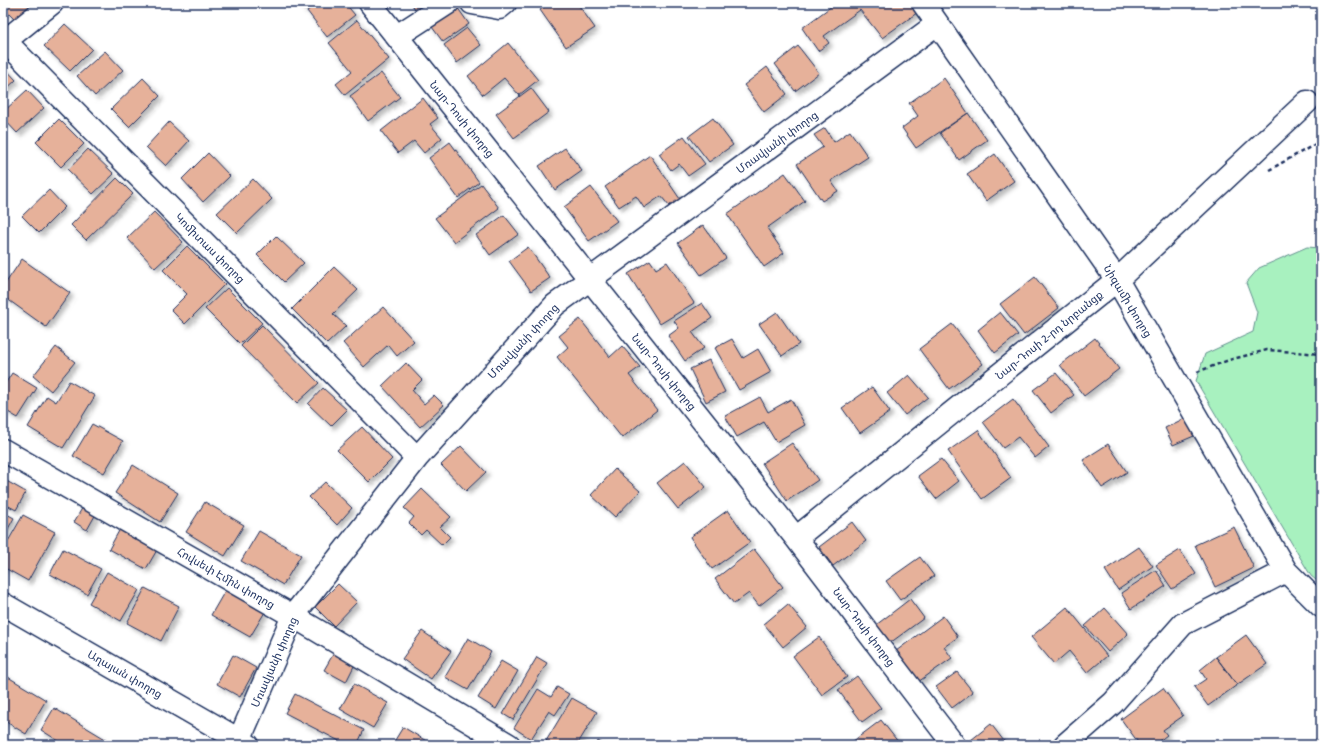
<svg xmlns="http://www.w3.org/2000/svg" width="1324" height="748" font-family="'Patrick Hand','Noto Sans Armenian',sans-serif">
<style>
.green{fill:#a8f1bf;stroke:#62908e}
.building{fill:#e6b19a;stroke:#1b2f5e;filter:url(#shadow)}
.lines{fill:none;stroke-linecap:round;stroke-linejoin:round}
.street-casing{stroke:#1b2f5e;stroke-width:25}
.secondary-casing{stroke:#1b2f5e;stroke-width:25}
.path{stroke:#1b2f5e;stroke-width:2.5;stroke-dasharray:4 3;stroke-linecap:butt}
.street{stroke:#fff;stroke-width:22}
.secondary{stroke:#fff;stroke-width:22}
.labels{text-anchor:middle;stroke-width:3.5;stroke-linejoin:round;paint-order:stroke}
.street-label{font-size:11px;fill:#1b2f5e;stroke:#fff}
</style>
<defs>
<filter id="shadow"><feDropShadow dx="3.5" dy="3.5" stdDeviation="2" flood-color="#0004"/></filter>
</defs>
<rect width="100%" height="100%" fill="#fff"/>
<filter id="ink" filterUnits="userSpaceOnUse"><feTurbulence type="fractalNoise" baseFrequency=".025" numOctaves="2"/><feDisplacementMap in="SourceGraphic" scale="8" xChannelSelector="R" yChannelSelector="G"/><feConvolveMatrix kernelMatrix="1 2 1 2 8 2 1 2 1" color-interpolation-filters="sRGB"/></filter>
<g filter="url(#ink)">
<path class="green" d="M1307,247L1321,248V584L1311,576L1196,381L1205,354L1253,332L1257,312L1246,283L1259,268Z"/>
<path class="building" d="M9,3H40L18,23L3,8Z
M299,3H311L304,9Z
M317,3H345L355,15L327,37L307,11Z
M411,3H434L418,14Z
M550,3H577L595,28L566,47L540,10Z
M836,3H916L921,10L882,38L860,10L824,36L829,43L818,51L802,28Z
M455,4L469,24L443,42L429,23Z
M357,20L389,59L345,95L336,84L352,71L329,43Z
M65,24L92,49L70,71L44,46Z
M467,28L481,45L457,63L444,45Z
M508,43L538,80L519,95L504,78L483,95L468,76Z
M798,46L819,73L795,91L775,64Z
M105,51L123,70L95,96L77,76Z
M3,66L16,80L3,92Z
M767,67L787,94L764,112L744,85Z
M381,73L400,97L368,121L350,96Z
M143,78L160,96L129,127L111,109Z
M944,78L968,113L916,148L902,128L918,116L909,103Z
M531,88L549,112L514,138L496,114Z
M27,90L44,108L17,133L3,118V112Z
M423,98L438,118L430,124L442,138L424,153L414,141L398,153L381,131Z
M968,113L987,140L959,160L940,133Z
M713,118L733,145L709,162L689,136Z
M59,119L84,144L61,167L36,142Z
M169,122L189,141L166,166L146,147Z
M825,128L834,142L850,131L868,157L831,181L838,191L822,201L797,164L823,147L814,135Z
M684,136L705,164L688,176L679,164L671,170L659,154Z
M450,142L479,182L458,198L429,158Z
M565,148L582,171L555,190L539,166Z
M88,149L114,174L93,194L68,170Z
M208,153L230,176L203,202L182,179Z
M995,154L1014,181L986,201L967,174Z
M650,155L680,199L669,206L661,196L644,208L636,196L619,207L605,187Z
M785,173L805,201L767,228L784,253L764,267L727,214Z
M117,178L133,194L86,240L71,225Z
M253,179L272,199L237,233L217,213Z
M481,184L499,208L454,242L435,218Z
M591,187L617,221L589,241L564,207Z
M49,190L65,207L39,233L22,216Z
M154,212L183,242L155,268L127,238Z
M504,215L519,234L490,255L476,235Z
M703,225L726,258L701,275L678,243Z
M276,236L304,263L284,282L257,255Z
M187,246L225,284L185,324L171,310L187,294L163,270Z
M528,247L550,278L531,291L509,261Z
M22,259L70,293L46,327L3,296V287Z
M650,260L656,269L667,262L694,303L660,324L628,274Z
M334,267L358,290L333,314L346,326L327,344L292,309Z
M1035,277L1059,308L1024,335L1000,304Z
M227,288L262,323L240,344L205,309Z
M702,303L712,318L692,332L704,348L685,361L668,336L679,328L674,321Z
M383,307L414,341L397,356L388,345L364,367L343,343Z
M777,312L799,344L782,356L759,324Z
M1000,312L1018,335L995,353L978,330Z
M580,319L610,357L622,346L640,367L629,375L657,410L622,438L557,357L568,347L559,336Z
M952,324L983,364L949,389L919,349Z
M262,325L319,383L297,403L241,346Z
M1095,338L1119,369L1084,396L1060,365Z
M732,339L743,358L758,349L771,372L739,390L715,348Z
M56,347L75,362L51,391L33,376Z
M709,360L725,392L706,402L690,369Z
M406,363L422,380L412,390L424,404L434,395L444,405L420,427L382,386Z
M12,373L37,388L18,418L3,409V387Z
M1056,373L1074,395L1051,413L1033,390Z
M909,375L928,397L905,415L887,393Z
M69,381L95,396L63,448L28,427L47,396L56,402Z
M872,387L890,412L860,433L842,408Z
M323,388L347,410L331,426L308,404Z
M760,397L768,412L791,399L805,425L776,442L764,422L737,437L725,416Z
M1013,399L1049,447L1035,458L1018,437L1003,448L983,422Z
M1185,418L1194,436L1173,445L1165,428Z
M92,424L123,441L104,473L73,456Z
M362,427L392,459L369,482L337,450Z
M978,430L1011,478L982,499L948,451Z
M792,443L818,480L787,501L762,463Z
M1108,444L1127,472L1102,488L1083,460Z
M461,446L486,472L466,491L441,465Z
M941,459L959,481L936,499L918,476Z
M685,461L706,487L678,509L657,483Z
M133,465L178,493L160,522L115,493Z
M615,469L640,491L615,517L591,495Z
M3,479L26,492L16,510L3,503Z
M325,482L352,508L337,525L309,497Z
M422,489L451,517L440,527L450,537L442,545L426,530L421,535L409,523L414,517L404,508Z
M205,502L244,525L225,556L186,532Z
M84,505L97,512L87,530L74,522Z
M728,510L750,542L712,569L690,537Z
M3,512L14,518L3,538Z
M23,515L55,532L28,581L3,567V550Z
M852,522L866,541L833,566L819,547Z
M1234,527L1254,568L1215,587L1195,545Z
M120,529L157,550L146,569L109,549Z
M259,531L301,555L283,585L241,561Z
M1139,547L1153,566L1118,590L1105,570Z
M63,549L101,569L87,594L50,574Z
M754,549L783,587L759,606L749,593L734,604L715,579Z
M1180,550L1196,574L1172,589L1156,565Z
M920,557L934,576L900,600L886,581Z
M1156,570L1166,586L1131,609L1121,593Z
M107,572L139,590L121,621L89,603Z
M338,584L357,602L334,626L315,607Z
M145,588L179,606L161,641L127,623Z
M226,589L265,612L250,637L211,615Z
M910,599L924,618L890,643L876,625Z
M788,604L807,627L783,647L764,624Z
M1067,607L1107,656L1087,673L1069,651L1054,664L1031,637Z
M1105,608L1128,634L1108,652L1085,626Z
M943,616L958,637L944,647L952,658L918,682L896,651Z
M422,631L451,651L431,679L402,659Z
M1246,635L1267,664L1237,685L1216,657Z
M819,637L847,677L822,695L793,656Z
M468,638L491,652L468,690L445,677Z
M335,651L356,662L346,682L324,670Z
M233,655L256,668L240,697L217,684Z
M537,657L547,663L513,720L503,714Z
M1216,657L1237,685L1208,706L1194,687L1206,679L1200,670Z
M501,661L518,671L496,709L478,698Z
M957,672L973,692L952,708L936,687Z
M3,674L46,700L26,734L3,720Z
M857,676L881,708L862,722L838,690Z
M354,684L388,703L373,728L340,709Z
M557,687L569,694L555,715L549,711L531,739L514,728L538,689L551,697Z
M1163,688L1183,716L1163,730L1167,735L1154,745H1140L1121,719Z
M295,694L364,730L357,745H347L285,713Z
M572,698L597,712L577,745H552L546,741Z
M54,708L112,743L110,745H65L41,730Z
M881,720L899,743L896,745H848Z
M991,724L1007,745H975L971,740Z
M403,727L433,745H392Z
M598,741L605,745H596Z"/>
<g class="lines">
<g class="street-casing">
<path id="street" d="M370,3L796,538L954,745
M472,3L499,8L505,3
M923,3L1117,280L1286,571L1321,606
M397,36L448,3
M3,39L417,458
M5,41L52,3
M3,450L293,616L509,745
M796,538L1117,280L1307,102
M237,745L293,616L417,458L555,305L937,24
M1065,745L1113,703L1183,624L1286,571"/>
</g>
<g class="secondary-casing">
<path id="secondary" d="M3,604L248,745"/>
</g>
<path class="path" d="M1269,170L1321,141
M1197,372L1229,360L1267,350L1321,354"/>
<use href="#street" class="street"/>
<use href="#secondary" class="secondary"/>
</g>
</g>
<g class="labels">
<g class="street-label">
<text transform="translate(462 119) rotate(51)" y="4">Նար-Դոսի փողոց</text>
<text transform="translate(777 142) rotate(-36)" y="4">Մռավյանի փողոց</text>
<text transform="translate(210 248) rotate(45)" y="4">Կոմիտաս փողոց</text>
<text transform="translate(1128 301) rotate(59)" y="4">Նիզամի փողոց</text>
<text transform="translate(1049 335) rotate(-39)" y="4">Նար-Դոսի 2-րդ նրբանցք</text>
<text transform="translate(523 341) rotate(-47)" y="4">Մռավյանի փողոց</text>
<text transform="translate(664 372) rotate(51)" y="4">Նար-Դոսի փողոց</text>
<text transform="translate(226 578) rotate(30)" y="4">Հովսեփ Էմին փողոց</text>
<text transform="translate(864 627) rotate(53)" y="4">Նար-Դոսի փողոց</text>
<text transform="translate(274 662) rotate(-66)" y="4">Մռավյանի փողոց</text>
<text transform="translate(125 674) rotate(30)" y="4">Աղայան փողոց</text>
</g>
</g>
<rect width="1324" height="748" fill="none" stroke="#fff" stroke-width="16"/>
<rect x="8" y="8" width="1308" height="732" fill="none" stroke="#1b2f5e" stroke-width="1.5" filter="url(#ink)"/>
</svg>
